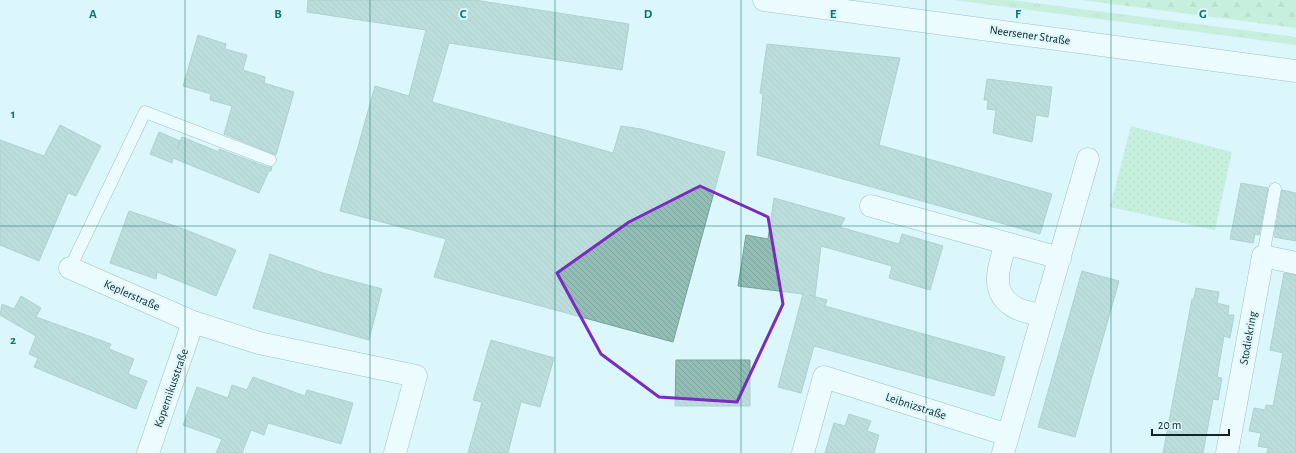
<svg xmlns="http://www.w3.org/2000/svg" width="1296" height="453" font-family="'Alegreya Sans',sans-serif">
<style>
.grass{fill:url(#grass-tufts)}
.forest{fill:url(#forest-firs)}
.park{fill:url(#park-dots)}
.building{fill:url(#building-back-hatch);stroke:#76a299}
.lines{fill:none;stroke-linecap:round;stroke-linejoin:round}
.lane-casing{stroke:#507b82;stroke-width:13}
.street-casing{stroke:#507b82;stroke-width:23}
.secondary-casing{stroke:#507b82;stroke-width:23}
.lane{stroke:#fff;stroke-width:12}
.street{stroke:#fff;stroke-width:22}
.secondary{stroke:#fff;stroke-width:22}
.marked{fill:none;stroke:#7b2cbf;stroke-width:3;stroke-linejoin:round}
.grid{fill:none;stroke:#0f766e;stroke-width:1;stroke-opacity:0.55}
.labels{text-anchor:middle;stroke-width:4;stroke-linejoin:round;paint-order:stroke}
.street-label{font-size:12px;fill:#122426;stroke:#dcf7fc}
.grid-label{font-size:13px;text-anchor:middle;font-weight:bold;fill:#0f766e;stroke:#dcf7fc;stroke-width:4;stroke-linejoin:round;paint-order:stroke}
</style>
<defs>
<pattern id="grass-tufts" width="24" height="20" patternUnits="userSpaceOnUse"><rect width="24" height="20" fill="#ace4bb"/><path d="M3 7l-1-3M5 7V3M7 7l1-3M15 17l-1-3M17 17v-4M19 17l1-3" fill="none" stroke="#93c3a1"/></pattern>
<pattern id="forest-firs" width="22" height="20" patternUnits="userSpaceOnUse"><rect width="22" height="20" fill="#ace4bb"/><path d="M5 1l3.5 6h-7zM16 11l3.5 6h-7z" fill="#93c3a1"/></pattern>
<pattern id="park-dots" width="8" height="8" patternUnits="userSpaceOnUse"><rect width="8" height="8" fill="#ace4bb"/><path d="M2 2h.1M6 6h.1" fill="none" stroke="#93c3a1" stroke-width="1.8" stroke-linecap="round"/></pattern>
<pattern id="building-back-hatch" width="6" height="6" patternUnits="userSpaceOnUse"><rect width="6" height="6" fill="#92beb5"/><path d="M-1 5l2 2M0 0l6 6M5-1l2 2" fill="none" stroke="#7da39c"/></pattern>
</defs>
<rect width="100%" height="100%" fill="#dcf7fc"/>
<path class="grass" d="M953,0H1012L1296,37V45Z"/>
<path class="forest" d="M1081,0H1296V28Z"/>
<path class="park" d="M1131,126L1232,152L1215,230L1110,207Z"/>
<path class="building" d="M308,0H475L629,24L622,70L449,43L432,102L613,153L621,126L641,129L725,152L673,342L434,277L446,239L340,211L375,86L409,96L426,30L307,12Z
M198,35L226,44L225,49L247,55L243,70L265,77L264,83L294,92L276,155L224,134L232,106L210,100L211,94L183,86Z
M767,44L900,58L879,145L1052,194L1040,234L757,155L763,94L760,93Z
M987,79L1052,87L1048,117L1036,115L1032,142L993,133L996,110L987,109L988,100H984Z
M60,125L101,146L76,196L68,193L39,261L0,245V140L44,156Z
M159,132L180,141L177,149L182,137L219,152V149L267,167H272L271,171H269L259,193L173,158L172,163L150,154Z
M1241,183L1268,188L1259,235L1255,234L1253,243L1230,239Z
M1282,190L1296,193V241L1274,237Z
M774,198L845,218L840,227L899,244L902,234L943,246L930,290L889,278L892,266L821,246L815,296L809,295L827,300L825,306L1005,357L994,396L814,346L801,393L778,387L803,294L738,286L746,235L768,239Z
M129,211L181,228L236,250L216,296L157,272L156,279L110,263Z
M270,254L323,273L382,289L369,340L253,308Z
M1082,271L1119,281L1075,437L1038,427Z
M1284,273L1296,275V453H1267L1268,448L1258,446L1261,433L1249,431L1254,408L1265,410L1266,405L1273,406L1283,353L1270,350Z
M1196,288L1219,292L1217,303L1229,306L1228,315H1234L1230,338L1224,336L1217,377L1222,378L1218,400L1213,399L1203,453H1163L1192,299H1194Z
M21,296L41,308L36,317L111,344L109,349L134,359L128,374L147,381L136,409L34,367L38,358L29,354L36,336L0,315L2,304L14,309Z
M491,340L554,358L540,407L521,402L508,453H468L482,402L473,400Z
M676,360H750V406H675Z
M253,377L305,396L307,390L353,403L341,444L268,423L264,435L251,430L242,453H216L222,439L183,425L197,387L228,398L232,385L247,390Z
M849,414L871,421L867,431L879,435L874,453H825L834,423L845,426Z"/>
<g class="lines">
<g class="lane-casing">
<path id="lane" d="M1263,256L1275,189
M70,268L145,112L270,160"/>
</g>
<g class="street-casing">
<path id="street" d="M871,206L1060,258
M1006,243C999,266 988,293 1016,308C1024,312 1034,313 1043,316
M70,268L193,322L259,343L416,376L395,453
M148,453L193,322
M803,453L824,377L1008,435
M1003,453L1088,159
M1227,453L1263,256L1296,263"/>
</g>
<g class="secondary-casing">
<path id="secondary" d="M764,0L1296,71"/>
</g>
<use href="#lane" class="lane"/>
<use href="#street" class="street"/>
<use href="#secondary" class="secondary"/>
</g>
<path d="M0 0H1296V453H0ZM700,186L768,217L783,304L737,402L659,397L601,354L557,273L629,222Z" fill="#dcf7fc" fill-opacity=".55" fill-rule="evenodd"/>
<path class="marked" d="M700,186L768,217L783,304L737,402L659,397L601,354L557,273L629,222Z"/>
<path class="grid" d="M185,0V453M370,0V453M555,0V453M741,0V453M926,0V453M1111,0V453M0,226H1296"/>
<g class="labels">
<g class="street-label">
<text transform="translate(1030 35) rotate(8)" y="4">Neersener Straße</text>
<text transform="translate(132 295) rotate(24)" y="4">Keplerstraße</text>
<text transform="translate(1248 338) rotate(-80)" y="4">Stodiekring</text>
<text transform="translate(171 388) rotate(-71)" y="4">Kopernikusstraße</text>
<text transform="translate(916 406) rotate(18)" y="4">Leibnizstraße</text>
</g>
</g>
<g class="grid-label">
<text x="93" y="18">A</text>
<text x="278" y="18">B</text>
<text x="463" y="18">C</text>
<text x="648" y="18">D</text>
<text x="833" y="18">E</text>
<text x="1018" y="18">F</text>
<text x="1203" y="18">G</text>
<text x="13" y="118">1</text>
<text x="13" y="344">2</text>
</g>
<path d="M1152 429v6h77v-6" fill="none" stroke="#122426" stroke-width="2"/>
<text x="1158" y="429" font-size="12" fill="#122426" stroke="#dcf7fc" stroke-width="3" paint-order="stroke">20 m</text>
</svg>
